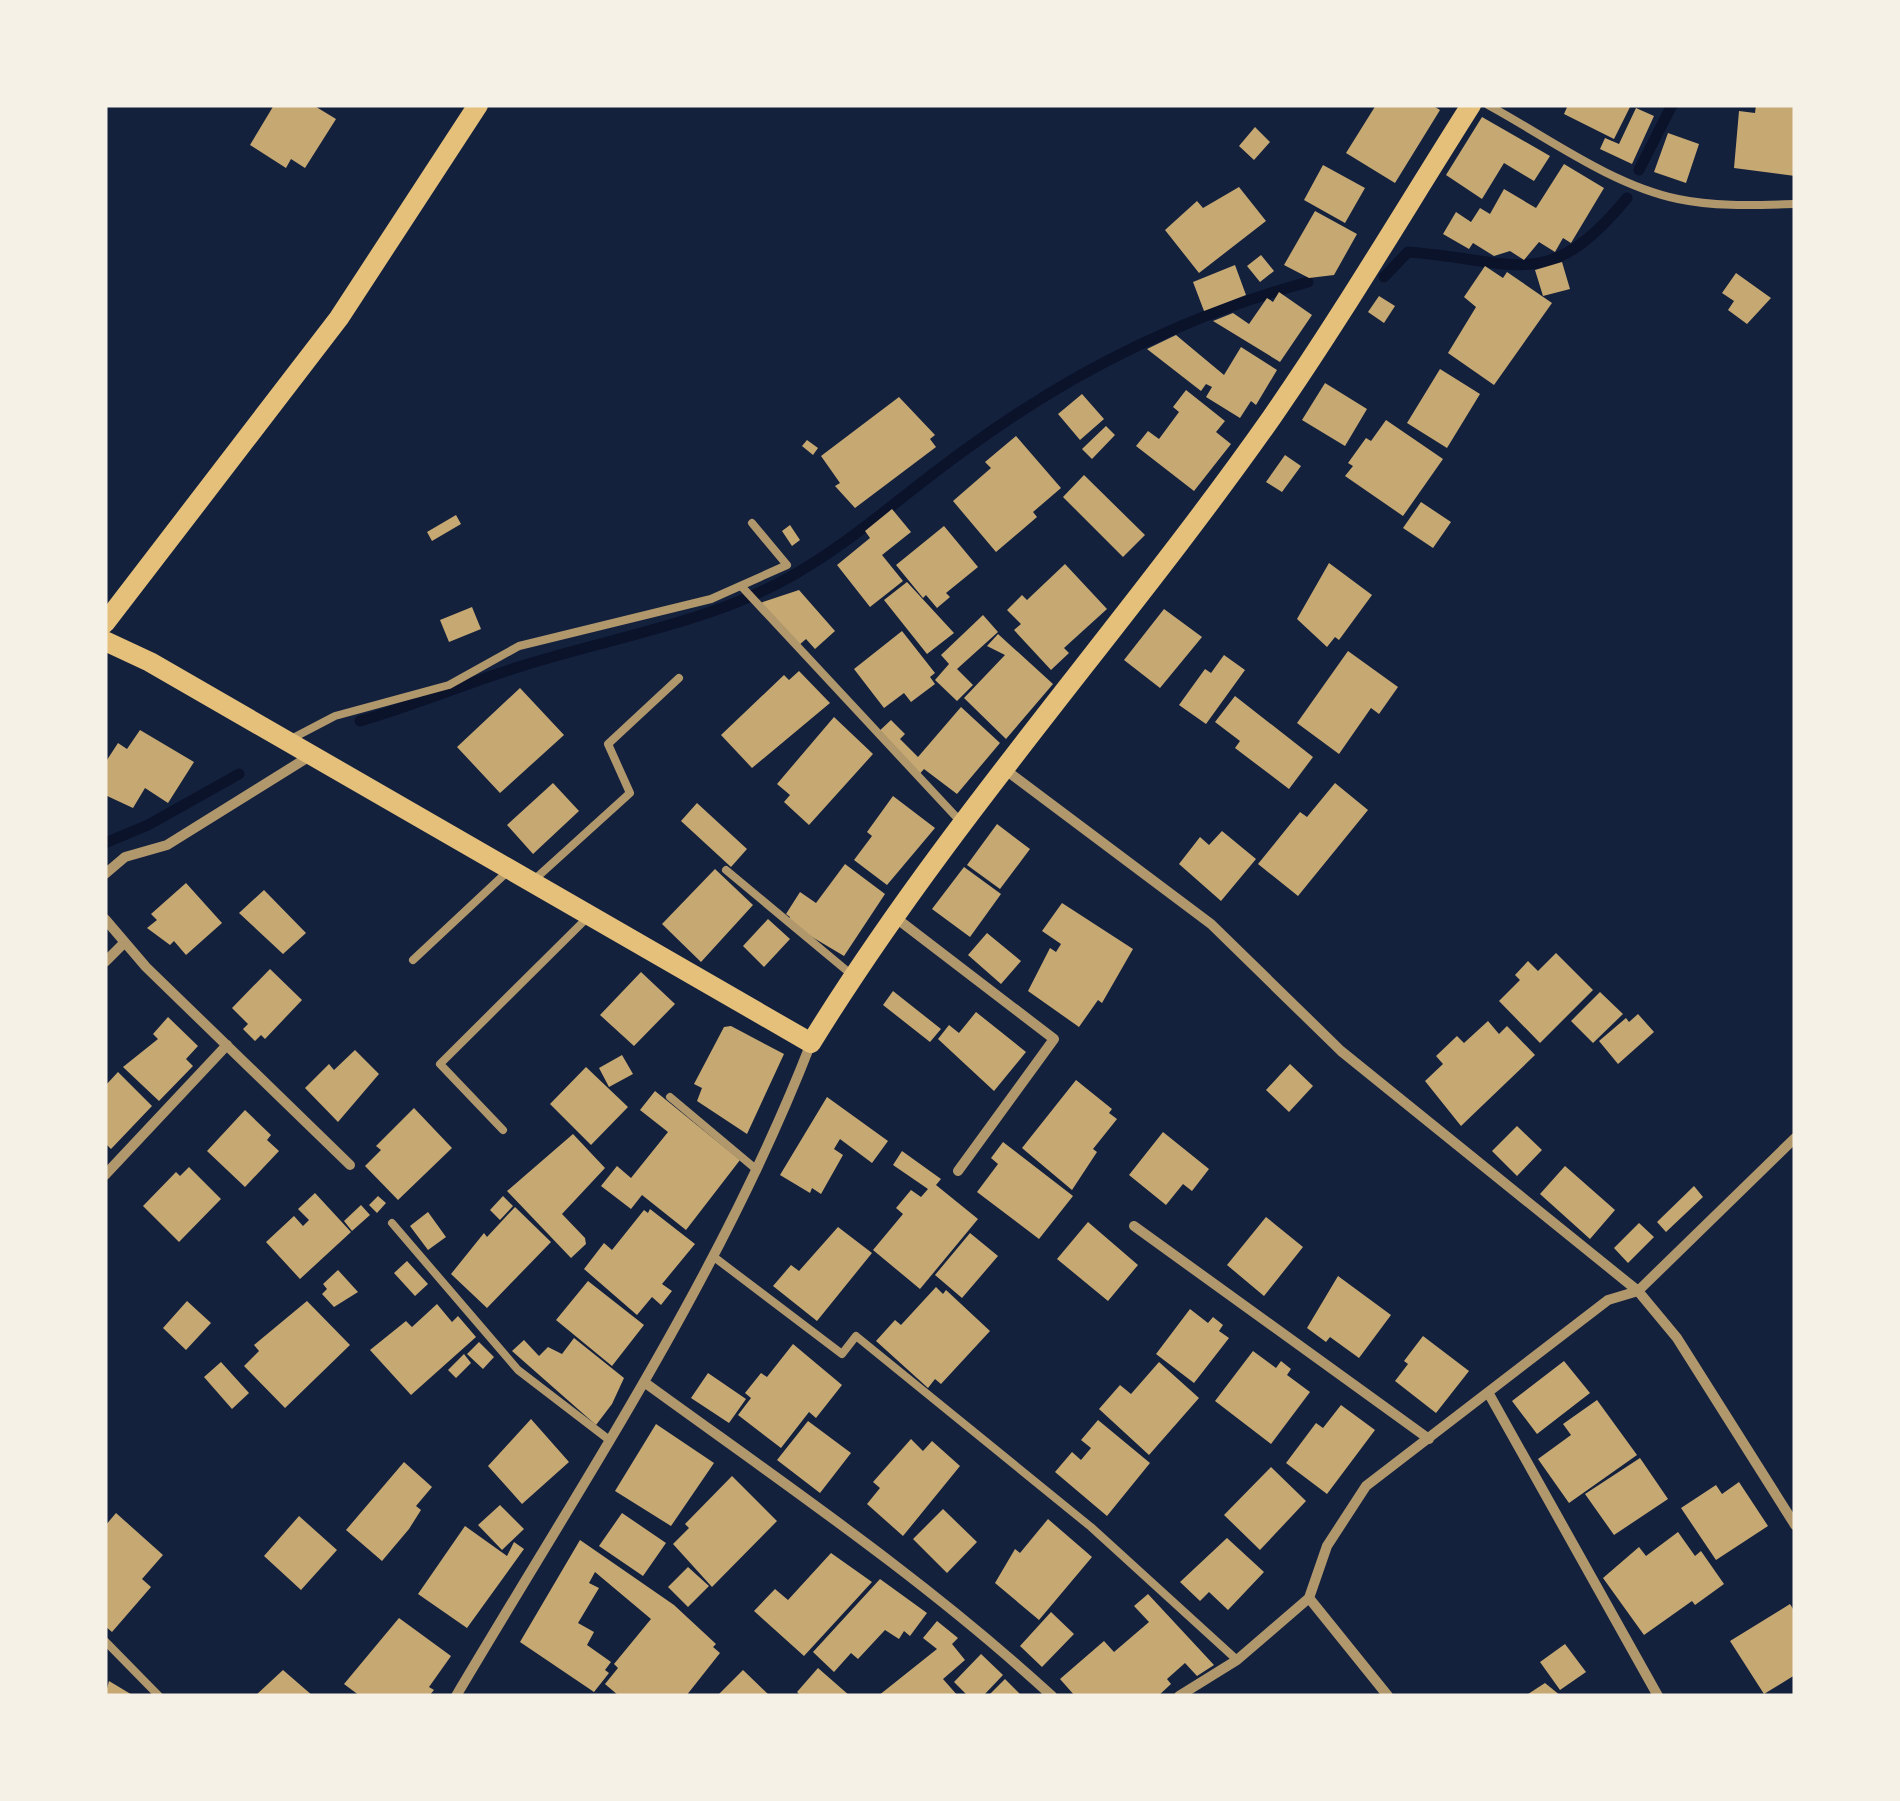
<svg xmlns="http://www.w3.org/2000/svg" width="1900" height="1801" font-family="Montserrat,sans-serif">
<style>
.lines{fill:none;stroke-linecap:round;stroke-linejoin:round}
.stream{stroke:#0b132b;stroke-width:11}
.building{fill:#c6a872}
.service{stroke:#b1986c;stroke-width:8}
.minor{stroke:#b1986c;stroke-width:10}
.secondary{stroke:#e5c07b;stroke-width:20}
</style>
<rect width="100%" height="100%" fill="#14213d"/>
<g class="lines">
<path class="stream" d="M1639,170L1672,105
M1384,277L1408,252C1517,260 1547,295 1627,198
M360,721C416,705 469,682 525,665C621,635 725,620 810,565C866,530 915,485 969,447C1073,371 1184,316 1308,282
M105,843L148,825L239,774"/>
</g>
<path class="building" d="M274,105H313L336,119L305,168L291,159L286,168L250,145Z
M1376,105H1432L1440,110L1395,183L1346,153Z
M1568,105H1631L1614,139L1564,114Z
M1756,105H1795V176L1734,168L1739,111L1755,113Z
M1636,108L1654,116L1632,164L1600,149L1605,138L1619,144Z
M1482,117L1550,156L1534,181L1504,163L1482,199L1446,175Z
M1255,127L1270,142L1254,160L1239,146Z
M1668,133L1699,144L1686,183L1654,172Z
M1564,164L1604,188L1571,243L1563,238L1555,252L1539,242L1524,260L1510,251L1494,256L1473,243L1469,249L1443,234L1456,212L1471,222L1480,208L1490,214L1504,189L1536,208Z
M1323,165L1365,188L1345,223L1304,200Z
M1239,187L1266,221L1199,273L1165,230L1197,201L1203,208Z
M1315,211L1357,234L1334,275L1309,278L1284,265Z
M1261,255L1274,271L1260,282L1247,266Z
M1562,262L1570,289L1543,296L1535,270Z
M1235,265L1246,295L1204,311L1193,282Z
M1485,266L1503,278L1507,272L1552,303L1494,385L1448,353L1476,307L1464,297Z
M1736,273L1771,298L1747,324L1728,310L1734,301L1722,293Z
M1279,292L1312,315L1280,362L1213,321L1233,313L1249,324L1267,298L1273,302Z
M1379,296L1395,306L1384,323L1368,312Z
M1176,335L1224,375L1241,347L1277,370L1256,405L1251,401L1240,418L1206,397L1212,387L1206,384L1201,391L1147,349Z
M1440,369L1480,394L1447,448L1407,423Z
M1325,383L1367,409L1345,446L1302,420Z
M1186,390L1225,421L1216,432L1231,444L1194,491L1136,446L1148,431L1159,439L1179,412L1173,407Z
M1082,394L1104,419L1080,440L1058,414Z
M899,397L935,435L930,439L936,447L855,508L835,486L840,483L821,456Z
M1386,420L1443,459L1403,516L1345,476L1353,466L1348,463L1366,438L1371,441Z
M1106,426L1115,435L1092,459L1082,449Z
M1016,436L1061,488L1033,512L1037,517L996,552L953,501L991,468L985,462Z
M807,440L818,448L813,455L802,446Z
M1285,455L1301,466L1282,492L1266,482Z
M1084,475L1145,535L1123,557L1063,497Z
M1421,502L1451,522L1433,548L1403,528Z
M892,509L911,532L882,555L903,581L870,607L837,565L870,538L865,531Z
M456,515L461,524L432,541L427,532Z
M790,525L800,540L792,546L782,531Z
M944,526L978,567L946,593L950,597L937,608L926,595L923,598L896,565Z
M1329,563L1372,595L1339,640L1335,637L1327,647L1297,619Z
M1065,564L1107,609L1064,648L1069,653L1051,670L1014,630L1021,624L1007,610L1022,595L1027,600Z
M907,582L954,633L927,654L884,600Z
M799,590L835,631L815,649L806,639L798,646L760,603Z
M472,607L481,629L449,642L440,620Z
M1164,609L1202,637L1160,688L1124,660Z
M983,615L998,632L957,669L973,685L957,701L935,680L949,664L941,655Z
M902,631L935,673L930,677L935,684L911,702L904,693L884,708L854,669Z
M998,634L1053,684L1006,739L964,698L1005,655L987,646Z
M1348,651L1398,687L1379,714L1371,708L1339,754L1297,723Z
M1224,655L1245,670L1206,724L1179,705L1205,669L1211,673Z
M799,671L830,703L752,768L721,735L784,675L789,680Z
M520,688L564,735L500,793L457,747Z
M1235,696L1313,757L1289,789L1235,748L1240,741L1215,722Z
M961,707L1000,743L957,794L924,769L917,777L875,735L891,720L905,734L900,739L918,757Z
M834,717L873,754L809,825L784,802L790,795L777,784Z
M140,730L194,762L168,803L145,788L133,808L105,795V763L118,743L127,749Z
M553,783L579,811L533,854L507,825Z
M1335,783L1368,810L1298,896L1258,864L1300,812L1307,817Z
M893,796L935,828L887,885L854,860L872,836L867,832Z
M697,803L747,849L731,867L681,821Z
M997,824L1030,849L1000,889L967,865Z
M1222,831L1256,859L1221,901L1179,864L1200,837L1209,845Z
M845,864L885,894L844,956L787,922L790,917L786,914L800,892L816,903Z
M964,867L1001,894L970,937L932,909Z
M715,869L753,905L701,962L662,924Z
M186,883L222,923L186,955L174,941L170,945L147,928L157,920L151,914Z
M264,890L306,933L283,954L239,913Z
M1062,903L1133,949L1102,1003L1098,1000L1079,1027L1028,991L1050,948L1056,952L1061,944L1042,931Z
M768,919L790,939L764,967L743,946Z
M987,933L1021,961L1001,984L968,955Z
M1556,953L1593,990L1540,1043L1499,1001L1520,980L1515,975L1528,961L1538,971Z
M270,969L302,1000L265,1039L261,1035L255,1041L243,1029L248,1024L232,1008Z
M641,972L675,1004L634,1046L600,1015Z
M893,991L941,1029L930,1042L883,1005Z
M1600,992L1623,1014L1593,1043L1571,1021Z
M976,1012L1026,1052L994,1091L938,1039L949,1025L959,1033Z
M1638,1014L1654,1032L1618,1064L1599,1041L1626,1018L1629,1022Z
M168,1017L198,1046L186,1059L193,1066L159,1101L123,1067L158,1039L153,1034Z
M1488,1021L1499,1034L1507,1026L1535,1055L1461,1126L1425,1081L1443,1064L1436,1056L1457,1036L1464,1043Z
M731,1026L784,1054L747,1134L697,1101L702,1088L694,1084L724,1027Z
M355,1050L379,1074L338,1122L305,1088L329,1064L334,1070Z
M622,1055L633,1074L609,1087L599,1068Z
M1290,1064L1313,1086L1289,1112L1266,1090Z
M586,1067L628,1107L591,1145L550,1104Z
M118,1072L152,1106L111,1149L105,1143V1086Z
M1076,1080L1112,1109L1109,1113L1117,1119L1093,1149L1097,1152L1072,1190L1022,1148Z
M655,1091L740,1160L686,1230L642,1195L631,1209L601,1186L617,1166L631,1178L668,1132L640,1110Z
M827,1097L888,1141L872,1163L840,1139L834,1149L843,1155L821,1194L812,1188L810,1193L780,1175Z
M414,1108L452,1148L398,1200L365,1166L381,1150L376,1146Z
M245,1110L271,1135L267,1140L279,1151L245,1187L207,1151Z
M1517,1126L1542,1150L1517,1176L1492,1151Z
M1163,1132L1209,1169L1192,1191L1183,1184L1166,1205L1129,1175Z
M573,1134L605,1168L562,1214L585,1238L586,1244L571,1258L507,1191Z
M1003,1142L1073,1196L1039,1239L977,1192L998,1164L991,1158Z
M902,1151L941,1179L936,1185L978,1219L920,1289L873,1250L903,1214L896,1208L911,1190L921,1197L928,1189L893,1165Z
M1565,1166L1615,1210L1590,1239L1540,1194Z
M189,1167L221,1199L179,1242L143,1206L176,1172L180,1176Z
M1694,1186L1703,1197L1666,1232L1657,1222Z
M315,1193L351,1232L300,1279L266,1242L294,1216L303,1226L309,1220L298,1209Z
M378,1196L386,1203L377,1213L369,1205Z
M503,1196L513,1206L500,1220L490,1210Z
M361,1205L370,1215L352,1231L344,1221Z
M515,1207L551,1242L487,1308L451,1274L484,1233L487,1237Z
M650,1209L695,1244L662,1284L672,1291L661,1305L652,1297L637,1315L584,1269L604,1243L612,1250L644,1210L648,1213Z
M428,1212L446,1237L428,1250L410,1226Z
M1266,1217L1303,1247L1264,1296L1227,1265Z
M1088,1222L1138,1265L1108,1301L1057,1259Z
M1639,1223L1654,1237L1628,1263L1614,1248Z
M838,1227L872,1253L817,1321L773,1286L791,1265L799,1271Z
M970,1233L998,1256L962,1298L935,1275Z
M407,1261L428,1284L415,1296L394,1273Z
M338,1270L358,1292L334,1307L322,1294L327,1289L323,1284Z
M1338,1276L1391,1315L1359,1358L1330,1337L1326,1342L1307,1328Z
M588,1281L644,1325L612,1366L556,1320Z
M936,1287L943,1294L946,1290L990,1331L941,1384L935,1379L928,1388L876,1341L895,1320L901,1325Z
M187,1301L211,1323L186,1350L163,1328Z
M307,1301L350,1345L285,1408L244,1366L259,1351L254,1345Z
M437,1304L452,1322L458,1316L476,1337L411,1395L370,1350L406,1321L412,1327Z
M1190,1309L1208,1323L1213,1317L1223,1325L1219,1331L1229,1338L1194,1383L1156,1354Z
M1423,1336L1469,1371L1436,1413L1395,1381L1408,1364L1404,1361Z
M574,1338L624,1378L612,1404L596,1425L512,1351L524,1340L539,1356L548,1347L562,1354Z
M479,1342L494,1357L483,1369L467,1354Z
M793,1344L842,1385L816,1418L809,1412L781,1448L738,1415L751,1398L745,1393L761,1373L767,1377Z
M1253,1351L1276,1368L1281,1361L1291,1369L1287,1375L1310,1392L1271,1444L1215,1401Z
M464,1354L471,1363L456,1378L448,1370Z
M1564,1361L1590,1393L1537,1434L1512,1401Z
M221,1362L249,1393L232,1409L204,1377Z
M1159,1362L1199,1398L1149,1455L1099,1409L1120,1385L1131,1394Z
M708,1373L746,1399L729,1423L691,1398Z
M1597,1400L1637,1455L1569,1503L1538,1459L1571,1435L1563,1424Z
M1341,1405L1375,1430L1327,1494L1286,1463L1316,1423L1323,1428Z
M531,1419L569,1462L522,1504L488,1466Z
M1098,1420L1150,1463L1107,1516L1055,1472L1072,1452L1081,1460L1091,1448L1081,1440Z
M808,1421L851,1453L820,1493L777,1460Z
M656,1424L714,1463L671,1526L615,1491Z
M911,1439L923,1451L932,1441L960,1466L903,1536L867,1504L880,1488L873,1482Z
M1640,1458L1668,1499L1614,1535L1585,1494Z
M404,1462L432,1487L416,1506L421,1510L409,1529L382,1561L346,1530Z
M1271,1467L1306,1501L1260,1550L1224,1515Z
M732,1476L777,1521L712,1587L673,1544L689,1528L685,1524Z
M1739,1482L1768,1526L1716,1560L1681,1508L1716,1485L1722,1494Z
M500,1505L524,1529L502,1550L478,1525Z
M943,1509L977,1542L947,1573L913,1539Z
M116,1513L163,1555L142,1579L151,1587L112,1632L105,1626V1526Z
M622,1513L666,1543L643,1576L599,1546Z
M299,1516L337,1550L301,1590L264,1556Z
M1048,1519L1092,1557L1039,1620L995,1583L1015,1549L1020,1553Z
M465,1526L507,1556L514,1542L524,1549L467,1628L418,1594Z
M1678,1532L1695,1556L1701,1551L1724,1584L1695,1605L1692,1601L1644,1635L1603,1578L1639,1547L1646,1556Z
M1227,1538L1264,1572L1228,1610L1209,1592L1200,1601L1180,1582Z
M580,1540L674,1605L716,1644L713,1647L720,1653L686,1696H619L605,1684L618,1668L614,1664L651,1619L595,1572L589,1583L599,1588L578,1623L594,1632L587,1645L611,1662L605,1670L609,1673L594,1692L520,1642Z
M831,1553L872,1582L804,1656L754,1611L775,1589L788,1600Z
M688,1567L709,1586L688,1607L668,1587Z
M880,1579L927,1613L910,1636L904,1631L899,1639L885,1630L858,1659L851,1653L834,1672L813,1652Z
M1148,1594L1214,1665L1197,1676L1185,1663L1167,1679L1171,1684L1158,1696H1075L1060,1679L1104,1641L1114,1652L1149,1622L1134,1606Z
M1790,1604L1795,1612V1675L1764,1694L1730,1641Z
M1051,1612L1074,1634L1042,1667L1020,1646Z
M399,1618L451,1656L429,1687L434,1690L429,1696H360L344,1684Z
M937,1621L958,1638L952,1644L965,1660L943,1679L958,1696H878L937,1649L923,1638Z
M1565,1644L1586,1672L1560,1690L1540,1662Z
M981,1654L1003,1675L983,1696H968L954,1682Z
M818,1668L850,1696H801L797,1692Z
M283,1670L313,1696H255Z
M743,1670L770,1696H717Z
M1005,1679L1022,1696H988Z
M109,1681L134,1696H105Z
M1545,1683L1561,1696H1525Z"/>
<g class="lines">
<path class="service" d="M1488,105C1547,137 1611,185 1678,199C1716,207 1756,205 1795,204
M742,587L960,821
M291,739L335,716L449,685L519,646L711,599L787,565L752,523
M726,870L852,975
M535,879L630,793L608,744L679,678
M413,960L506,873
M670,1097L757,1170
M503,1130L440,1064L589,916
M392,1223L518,1370L608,1439
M714,1257L842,1354L856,1336L1091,1527L1237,1660
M105,1641L159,1696"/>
<path class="minor" d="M1003,768L1211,924L1341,1051L1638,1291L1677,1338L1795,1525
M105,874L125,857L167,845L310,756
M896,918L1054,1039L958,1171
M105,919L146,967L350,1165
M105,962L123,944
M105,1175L227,1045
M1134,1226L1429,1439
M644,1382C783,1483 926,1580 1052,1696
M1489,1394L1658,1696
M1309,1598L1388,1696
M456,1696C582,1483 721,1275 811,1043
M1179,1696L1237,1660L1309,1598L1327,1546L1366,1486L1608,1300L1638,1291L1795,1138"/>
<path class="secondary" d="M105,623L339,318L478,105
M105,641L150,662L811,1043C947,822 1123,629 1272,417C1342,316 1405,209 1471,105"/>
</g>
<rect width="1900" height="1801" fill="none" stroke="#f6f1e7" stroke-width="215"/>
</svg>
